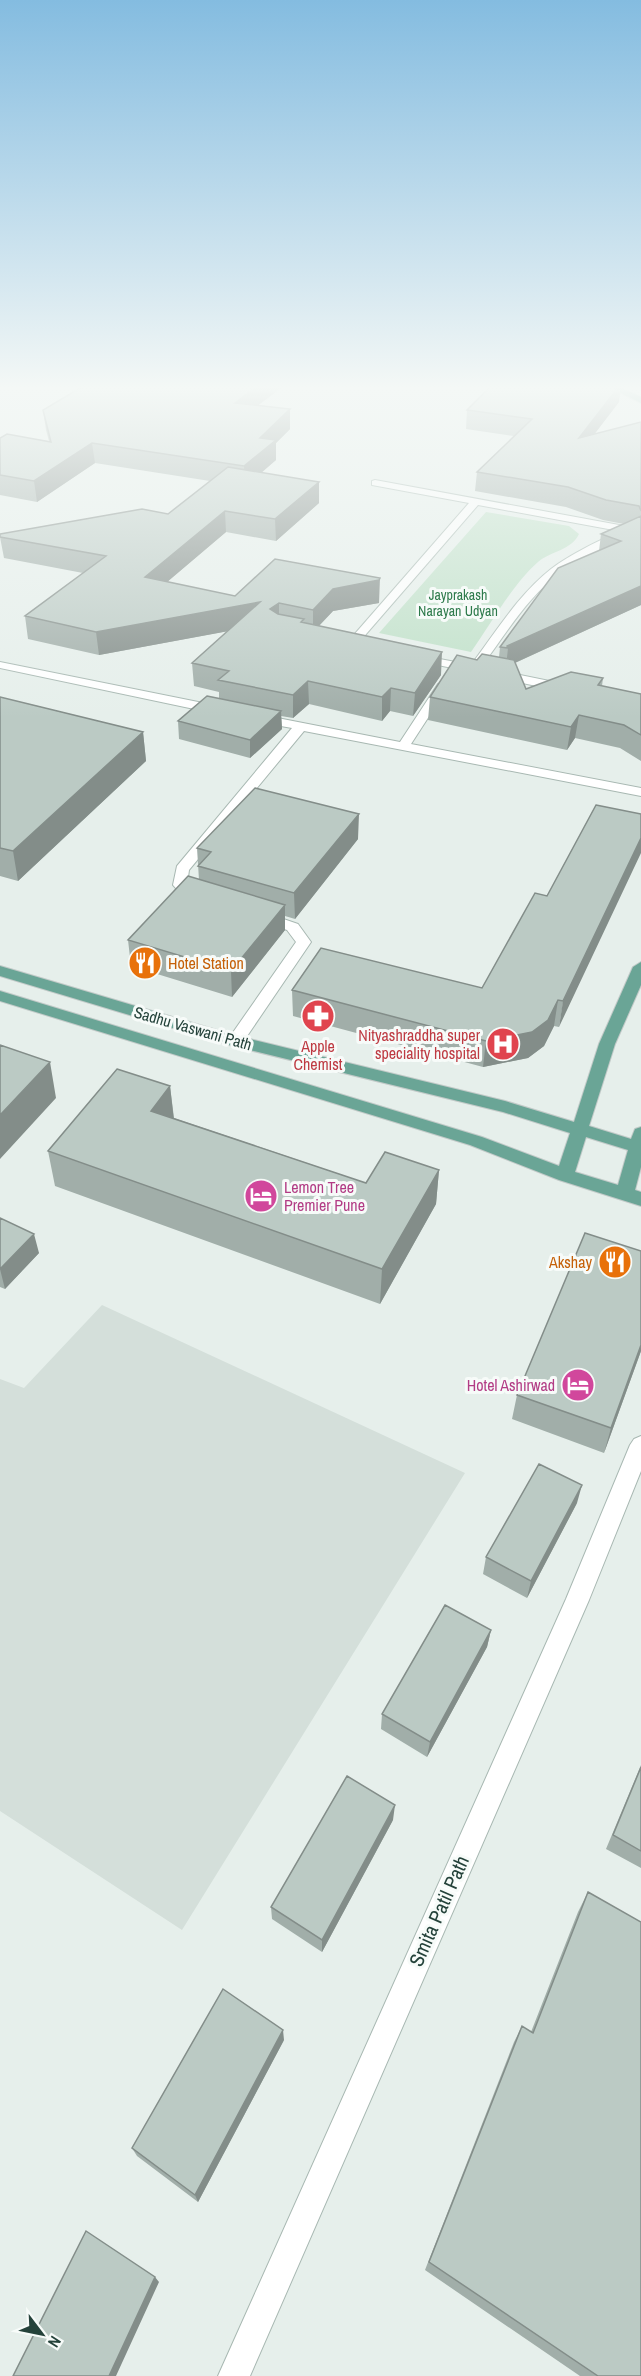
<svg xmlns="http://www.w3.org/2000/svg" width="641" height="2376" font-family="'Archivo Narrow',sans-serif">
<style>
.built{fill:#d4dfda}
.green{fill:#bfe0c8}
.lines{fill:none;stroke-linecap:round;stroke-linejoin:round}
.minor-casing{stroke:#a8b8b2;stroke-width:2}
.major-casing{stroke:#c2cac8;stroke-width:2}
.minor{fill:#fff;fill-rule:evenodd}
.major{fill:#6aa596;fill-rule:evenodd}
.wall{fill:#a1aea9}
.shaded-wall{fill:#838d89}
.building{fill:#bbcac4;stroke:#838d89;stroke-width:1.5}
.labels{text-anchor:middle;stroke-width:6;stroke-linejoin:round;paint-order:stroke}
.far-park-label{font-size:14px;fill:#2d7a4b;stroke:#f7fbf9}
.food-label{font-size:16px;fill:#c56008;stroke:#f7fbf9;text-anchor:start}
.street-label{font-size:16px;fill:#24423a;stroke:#f7fbf9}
.health-label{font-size:16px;fill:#be3a42;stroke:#f7fbf9;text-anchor:end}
.hotel-label{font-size:16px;fill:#b23c85;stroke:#f7fbf9;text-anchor:start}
.near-street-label{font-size:20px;fill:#24423a;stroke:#f7fbf9}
</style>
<rect width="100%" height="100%" fill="#e6efeb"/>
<path class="built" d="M102,1305L465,1473L182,1930L0,1811V1379L24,1388Z"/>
<path class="green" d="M486,512L569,526L579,534C572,550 551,551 538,562C512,585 491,624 471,652L379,633Z"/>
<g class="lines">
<g class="minor-casing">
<path id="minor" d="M375,480L630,527L635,530L630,533L478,505L354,648L350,649L344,646L346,644L469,503L372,485V481Z
M616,533L625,535C611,548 579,558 561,572C527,597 506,634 481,667L569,685V691L565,692L419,661L413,658L419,655L471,665C496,632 518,595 551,569C571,554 594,543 616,533Z
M0,662L218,706L224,710L218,714L0,668Z
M442,683L448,687L411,744L641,788V796L304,731L189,870L187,884L206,898L204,901C191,904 181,894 173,885L177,866L292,728L253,721V715L257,714L400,742L438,684Z
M263,912L298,924L311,942L241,1045H229L227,1041L296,942L287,930L258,919L256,916L258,913Z
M641,1436V1471L589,1600L250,2376H218L566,1599L630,1445L634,1439Z"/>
</g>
<g class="major-casing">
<path id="major" d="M605,385H615L641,397V403Z
M641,962V985L615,1044L589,1126L631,1139L635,1129L641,1127V1167L635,1190L641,1192V1206L559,1180L470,1145L0,1001V991L482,1137L559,1166L570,1133L503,1112L229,1045L0,976V966L237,1036L505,1101L574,1122L599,1044L633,967ZM586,1137L628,1150L618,1185L575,1172Z"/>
</g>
<use href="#minor" class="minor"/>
<use href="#major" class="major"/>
</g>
<path class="wall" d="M85,385H285L258,405L290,409V429L276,443V460L261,472L319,503L276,541L226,532L167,582L235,596L379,603L333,611L319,626L441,675L413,716L390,711L382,721L309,704L293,718L281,716L282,729L250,758L179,739L178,721L219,698V692L194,686L192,663L228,631L99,655L28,639L25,616L83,573L4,558L0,537L168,514L210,481L95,463L37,502L0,495V438L49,441L46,430L43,410Z
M619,402L594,434L641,422V605L515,663L526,689L603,678L602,686L641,694V761L620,748L575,738L567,750L428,720L430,697L477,660L499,657L500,647L599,551L601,534L624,524L603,520L566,507L475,491L477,472L514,436L466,429L467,410Z
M0,697L143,732L146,761L18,881L0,876Z
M596,805L559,1027L554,1026L544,1046L528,1058L483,1067L293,1016L292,990L482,988L547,896Z
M358,839L295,919L285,916V930L232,997L131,966L128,940L199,880L197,848Z
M170,1086L174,1118L366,1183L439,1170L436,1204L380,1304L55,1186L48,1151Z
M0,1218L39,1253L5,1289L0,1287Z
M641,1351L604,1453L512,1419L517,1395Z
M577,1503L527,1598L483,1574L486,1557Z
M491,1630L487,1647L427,1757L381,1729L382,1714Z
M641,1765V1868L606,1849Z
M393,1820L322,1952L272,1919L271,1907Z
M588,1892L641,2376H580L425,2270L514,2042L522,2026L531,2032L578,1912Z
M284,2040L198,2202L137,2156L132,2148Z"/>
<path class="shaded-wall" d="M259,385H285L236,422L235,403Z
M620,385H621L619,402L577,457L579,438Z
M290,409V429L276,443V460L245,487L244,466L260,438Z
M92,443L95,463L37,502L34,481Z
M319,482V503L276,541L275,519Z
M225,511L226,532L147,599L145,577Z
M380,578L379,603L333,611L313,632V610L333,589Z
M641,586V605L506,667L508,648L507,646Z
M260,602L261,625L99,655L96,632Z
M279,603V626L270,609Z
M442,652L441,675L413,716L415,693Z
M308,681L309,704L293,718V695Z
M391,688L390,711L382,721V697Z
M281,711L282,729L250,758V740Z
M579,715L575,738L567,750L571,727Z
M143,732L146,761L18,881L13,851Z
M359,814L358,839L295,919L294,893Z
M641,838V853L559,1027L563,1001Z
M285,905V930L232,997L231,971Z
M558,1000L554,1026L544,1046L528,1058L483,1067L486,1041Z
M50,1062L56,1098L0,1159V1115Z
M170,1086L174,1121L151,1111Z
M439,1170L436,1204L380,1304L382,1269Z
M34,1234L39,1253L5,1289L0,1269Z
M641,1345V1351L604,1453L611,1428Z
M582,1485L577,1503L527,1598L531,1581Z
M491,1630L487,1647L427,1757L430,1742Z
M395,1805L393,1820L322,1952V1940Z
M283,2030L284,2040L198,2202L195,2195Z
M155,2277L159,2282L116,2376H109Z"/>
<path class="building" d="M85,385H259L235,403L290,409L260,438L276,440L244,466L92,443L34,481L0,475V438L7,434L51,442L43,410Z
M492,385H620L579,438L641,422V511L639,506L606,500L568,487L477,472L532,419L467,410Z
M228,467L319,482L275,519L225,511L145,577L235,596L275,559L380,578L379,580L333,589L313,610L279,603L270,609L278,614L304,619L301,622L442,652L415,693L391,688L382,697L308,681L293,695L218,680L229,671L192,663L260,602L96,632L25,616L106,556L0,537V534L142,509L168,514Z
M641,516V586L507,646L508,648L500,647L558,568L621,541L601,534Z
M482,654L514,660L526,689L571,672L603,678L598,685L641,694V735L624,725L579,715L571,727L430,697L457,655L477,660Z
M207,696L281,711L250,740L178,721Z
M0,697L143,732L13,851L0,848Z
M255,788L359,814L294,893L198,866L211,852L197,848Z
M596,805L641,814V838L563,1001L558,1000L548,1020L532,1032L486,1041L292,990L321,948L482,988L535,893L547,896Z
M188,876L285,905L231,971L128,940Z
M0,1045L50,1062L0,1115Z
M117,1069L170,1086L151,1111L366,1183L385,1152L439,1170L382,1269L48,1151Z
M0,1218L34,1234L0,1269Z
M585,1233L641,1251V1345L611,1428L517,1395Z
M539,1464L582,1485L531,1581L486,1557Z
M445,1605L491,1630L430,1742L382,1714Z
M641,1767V1851L613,1835Z
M347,1776L395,1805L322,1940L271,1907Z
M588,1892L641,1922V2376H598L429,2262L522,2026L533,2033Z
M223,1989L283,2030L195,2195L132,2148Z
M86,2231L155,2277L109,2376H13Z"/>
<linearGradient id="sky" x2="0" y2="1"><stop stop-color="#84bce0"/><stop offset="0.54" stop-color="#f4f8f6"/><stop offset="1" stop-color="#f4f8f6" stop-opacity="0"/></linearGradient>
<rect width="641" height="718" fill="url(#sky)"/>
<defs>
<g id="restaurant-disc" transform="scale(1.725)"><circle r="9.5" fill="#e8710a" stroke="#f7fbf9"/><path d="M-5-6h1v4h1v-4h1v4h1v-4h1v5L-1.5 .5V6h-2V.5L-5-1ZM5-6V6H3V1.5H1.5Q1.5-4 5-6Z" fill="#fff"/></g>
<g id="pharmacy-disc" transform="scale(1.725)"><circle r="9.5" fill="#e0444e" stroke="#f7fbf9"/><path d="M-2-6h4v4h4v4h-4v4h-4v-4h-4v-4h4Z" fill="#fff"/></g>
<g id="hospital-disc" transform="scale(1.725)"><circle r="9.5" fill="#e0444e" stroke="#f7fbf9"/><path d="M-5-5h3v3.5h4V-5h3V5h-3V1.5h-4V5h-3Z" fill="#fff"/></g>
<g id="hotel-disc" transform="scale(1.725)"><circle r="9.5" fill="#d1479c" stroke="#f7fbf9"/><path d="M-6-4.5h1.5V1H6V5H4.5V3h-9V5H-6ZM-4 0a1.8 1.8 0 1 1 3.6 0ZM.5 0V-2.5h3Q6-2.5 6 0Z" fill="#fff"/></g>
</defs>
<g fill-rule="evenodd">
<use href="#restaurant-disc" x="145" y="963"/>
<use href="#pharmacy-disc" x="318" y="1016"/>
<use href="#hospital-disc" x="503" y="1044"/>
<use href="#hotel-disc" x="261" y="1196"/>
<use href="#restaurant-disc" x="615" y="1262"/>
<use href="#hotel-disc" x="578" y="1385"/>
</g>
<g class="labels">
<g class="far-park-label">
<text x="458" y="600">Jayprakash<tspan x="458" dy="16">Narayan Udyan</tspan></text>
</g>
<g class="food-label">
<text x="168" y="969">Hotel Station</text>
<text x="592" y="1268" text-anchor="end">Akshay</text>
</g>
<g class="street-label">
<text transform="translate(193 1028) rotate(16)" y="6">Sadhu Vaswani Path</text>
</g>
<g class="health-label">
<text x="480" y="1041">Nityashraddha super<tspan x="480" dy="18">speciality hospital</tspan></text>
<text x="318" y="1052" text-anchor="middle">Apple<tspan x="318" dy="18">Chemist</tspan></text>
</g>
<g class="hotel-label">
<text x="284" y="1193">Lemon Tree<tspan x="284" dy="18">Premier Pune</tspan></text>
<text x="555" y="1391" text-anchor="end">Hotel Ashirwad</text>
</g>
<g class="near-street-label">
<text transform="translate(439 1911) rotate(-66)" y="7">Smita Patil Path</text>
</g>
</g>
<g transform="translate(42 2334) rotate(122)" stroke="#f7fbf9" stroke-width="4.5" paint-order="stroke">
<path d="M0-4.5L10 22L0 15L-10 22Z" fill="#24423a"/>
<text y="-9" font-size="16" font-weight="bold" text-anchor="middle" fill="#24423a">N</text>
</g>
</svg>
